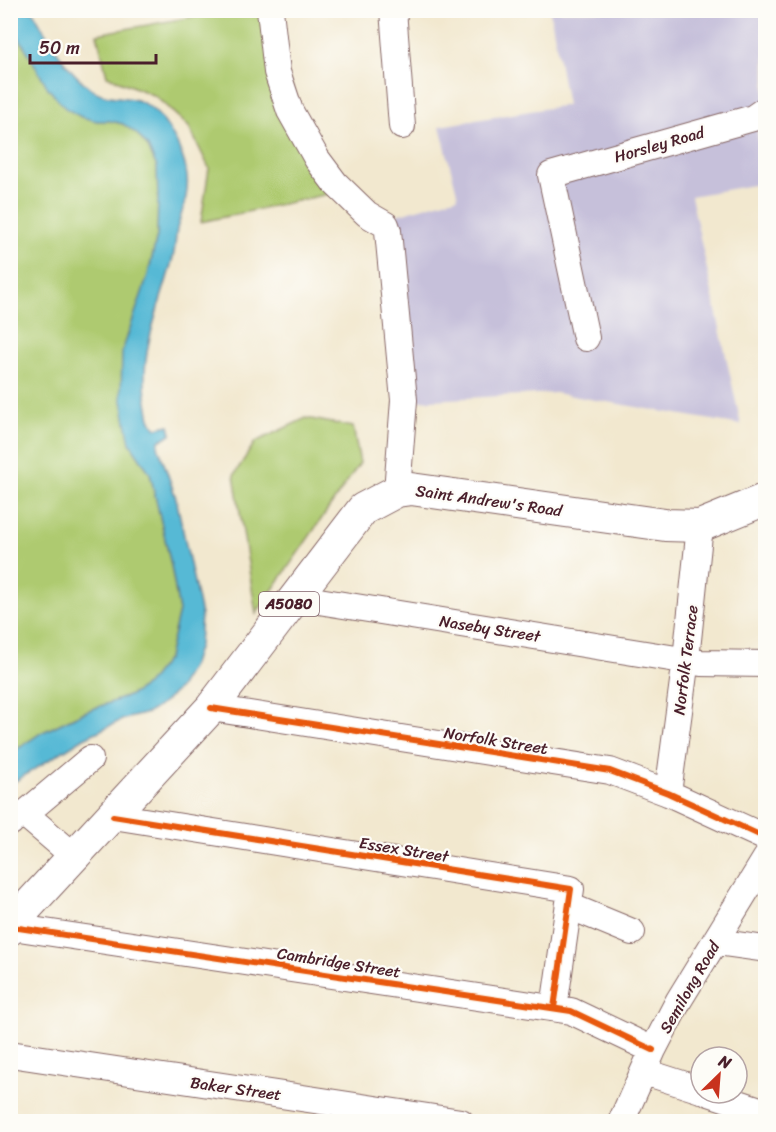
<svg xmlns="http://www.w3.org/2000/svg" width="776" height="1132" font-family="Sriracha,sans-serif">
<style>
.industrial{fill:#c6c0da}
.green{fill:#aeca70;stroke:#7c744e;stroke-width:1.5}
.water{fill:#56b9d5;stroke:#506c80;stroke-width:1.5}
.lines{fill:none;stroke-linecap:round;stroke-linejoin:round}
.minor-casing{stroke:#856564;stroke-width:28}
.major-casing{stroke:#856564;stroke-width:34}
.minor{stroke:#fff;stroke-width:26}
.major{stroke:#fff;stroke-width:32}
.cycleway-casing{stroke:#fdfcf7;stroke-width:10}
.cycleway{stroke:#e8590c;stroke-width:6}
.labels{text-anchor:middle;stroke-width:4.5;stroke-linejoin:round;paint-order:stroke}
.shield{fill:#fdfcf7;stroke:#806168;stroke-width:1.5}
.shield-label{font-size:15px;font-weight:bold;fill:#4a1f2b}
.street-label{font-size:16px;fill:#4a1f2b;stroke:#fdfcf7}
</style>
<rect width="100%" height="100%" fill="#fdfcf7"/>
<filter id="ink" filterUnits="userSpaceOnUse"><feTurbulence type="fractalNoise" baseFrequency=".0167" numOctaves="2"/><feDisplacementMap in="SourceGraphic" scale="12" xChannelSelector="R" yChannelSelector="G"/><feConvolveMatrix kernelMatrix="1 2 1 2 8 2 1 2 1" color-interpolation-filters="sRGB"/></filter>
<filter id="wash" filterUnits="userSpaceOnUse"><feTurbulence type="fractalNoise" baseFrequency=".008" numOctaves="4" result="noise"/><feDisplacementMap in="SourceGraphic" scale="24" xChannelSelector="R" yChannelSelector="G"/><feGaussianBlur stdDeviation="1.35" result="paint"/><feColorMatrix in="noise" values="0 0 0 0 0 0 0 0 0 0 0 0 0 0 0 0 0 1.4 0 .05"/><feComposite in="paint" operator="in"/></filter>
<g filter="url(#wash)">
<rect width="100%" height="100%" fill="#f2e8cf"/>
<path class="industrial" d="M550,11H765V126L757,130L765,183L691,196L741,425L555,393L414,401L386,218L458,197L440,126L567,105Z"/>
<path class="green" d="M225,11H262L333,193L201,222L209,168L189,127L155,96L107,76L97,34Z
M10,23L24,46L97,121H111L123,124L137,134L148,147L157,167L158,197L157,236L148,275L130,443L150,473L171,565L179,611L168,658L147,685L131,695L87,711L41,733L13,752H10Z
M306,418L353,427L360,463L256,614L234,475L255,442Z"/>
<path class="water" d="M11,10L33,11C48,38 64,68 89,87C102,98 117,96 132,99C161,104 184,150 187,176C189,194 183,209 178,225C175,235 176,246 173,257C161,306 136,355 148,407C149,415 150,422 156,428L169,425L171,434L159,441L158,446L176,498L201,615L199,645L193,664L179,688L162,704L148,713L124,719L84,738L11,784V752H13L41,733L87,711L131,695L147,685L168,658L179,611L171,565L150,473L130,443L121,396L122,352L148,275L157,236L158,197L157,167L148,147L137,134L123,124L111,121H97L81,117L65,108L48,88L11,23Z"/>
</g>
<g filter="url(#ink)">
<g class="lines">
<g class="minor-casing">
<path id="minor" d="M270,10L277,72L290,111L317,159L335,183L367,214L386,225L388,231L404,400L397,491
M393,10L402,126
M586,338L551,175L753,118L766,109
M294,597L701,663L766,664
M211,708L610,771L668,793L766,838
M668,793L686,659L700,526
M113,816L571,889L554,1008
M21,817L90,759
M11,822L14,818L27,816L75,857
M569,906L632,932
M12,927L571,1011L653,1050
M716,942L766,949
M10,1054L461,1122
M645,1072L701,1090
M709,1093L766,1112
M621,1122L653,1050L679,1000L766,858"/>
</g>
<g class="major-casing">
<path id="major" d="M10,929L27,907L211,708L363,509L397,491L411,489L665,525L700,526L766,499"/>
</g>
<use href="#minor" class="minor"/>
<use href="#major" class="major"/>
<g class="cycleway-casing">
<path id="cycleway" d="M211,708L610,771L668,793L766,838
M113,816L571,889L554,1008
M12,927L571,1011L653,1050"/>
</g>
<use href="#cycleway" class="cycleway"/>
</g>
</g>
<g class="labels">
<rect class="shield" x="259" y="592" width="60" height="24" rx="4.5"/>
<g class="shield-label">
<text x="289" y="609">A5080</text>
</g>
<g class="street-label">
<text transform="translate(659 144) rotate(-16)" y="6">Horsley Road</text>
<text transform="translate(489 500) rotate(8)" y="6">Saint Andrew's Road</text>
<text transform="translate(490 628) rotate(9)" y="6">Naseby Street</text>
<text transform="translate(685 660) rotate(-83)" y="6">Norfolk Terrace</text>
<text transform="translate(496 740) rotate(9)" y="6">Norfolk Street</text>
<text transform="translate(404 849) rotate(9)" y="6">Essex Street</text>
<text transform="translate(339 962) rotate(9)" y="6">Cambridge Street</text>
<text transform="translate(689 987) rotate(-60)" y="6">Semilong Road</text>
<text transform="translate(236 1088) rotate(8)" y="6">Baker Street</text>
</g>
</g>
<rect width="776" height="1132" fill="none" stroke="#fdfcf7" stroke-width="36"/>
<g transform="translate(719 1075) rotate(25)"><circle r="28" fill="#fdfcf7" stroke="#b5a4a5" stroke-width="1.5"/>
<path d="M0-4.5L10 22L0 15L-10 22Z" fill="#c8321e"/>
<text y="-9" font-size="16" font-weight="bold" text-anchor="middle" fill="#4a1f2b">N</text>
</g>
<path d="M30 54v9h126v-9" fill="none" stroke="#4a1f2b" stroke-width="3"/>
<text x="39" y="54" font-size="18" fill="#4a1f2b" stroke="#fdfcf7" stroke-width="4.5" paint-order="stroke">50 m</text>
</svg>
